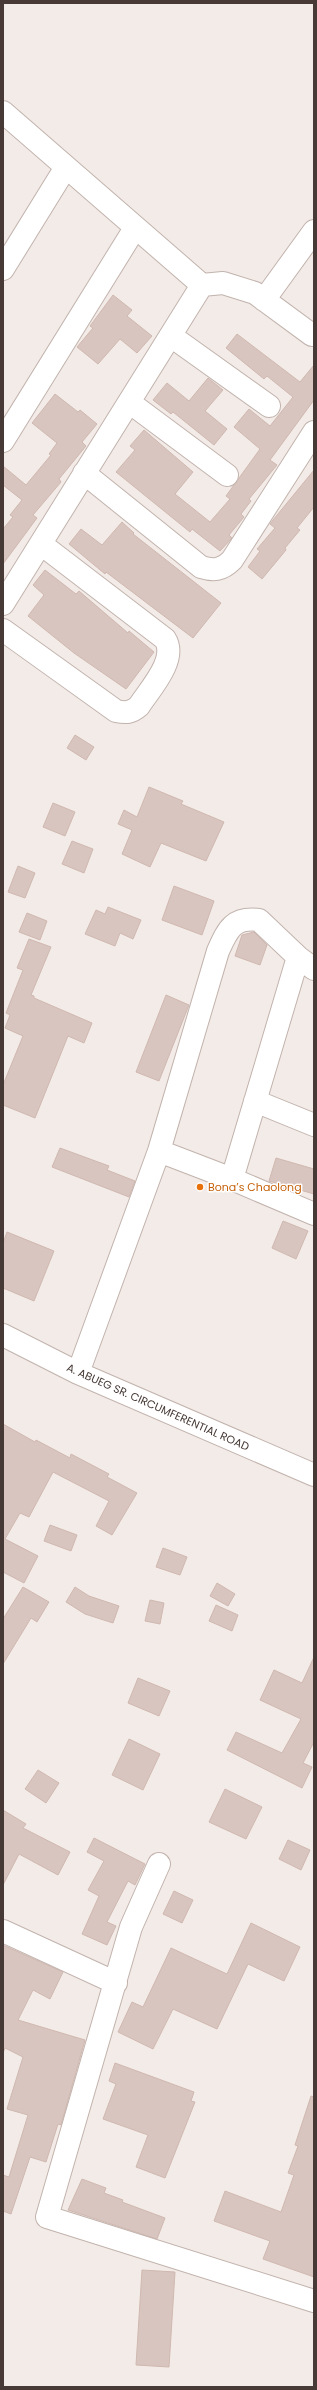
<svg xmlns="http://www.w3.org/2000/svg" width="317" height="2390" font-family="Poppins,sans-serif">
<style>
.building{fill:#d8c5bf;stroke:#d0b8b0}
.lines{fill:none;stroke-linecap:round;stroke-linejoin:round}
.minor-casing{stroke:#c2b3ad;stroke-width:24}
.minor{stroke:#fff;stroke-width:22}
.food-dot{fill:#e8710a;stroke:#fff;stroke-width:1.5}
.labels{text-anchor:middle;stroke-width:3;stroke-linejoin:round;paint-order:stroke}
.food-label{font-size:11px;fill:#c56008;stroke:#fff;text-anchor:start}
.street-label{font-size:11px;fill:#473a36;stroke:#fff}
</style>
<rect width="100%" height="100%" fill="#f3ebe7"/>
<path class="building" d="M113,295L132,310L127,316L152,336L137,353L120,339L98,364L77,347L93,328L90,326Z
M237,334L300,382L314,365V400L270,460L277,465L249,499L251,501L241,514L244,517L229,535L232,538L220,551L192,529L190,532L116,472L135,450L130,446L144,430L193,472L175,494L210,522L230,499L226,496L260,449L234,427L249,409L270,426L293,397L267,376L264,379L226,348Z
M208,378L223,390L205,411L227,429L214,445L173,412L171,414L153,400L167,383L189,401Z
M55,394L78,412L80,410L97,424L82,442L86,446L59,479L61,482L33,515L37,518L3,564V529L13,517L10,515L22,500L3,485V466L26,485L51,455L49,454L57,443L32,423Z
M314,470V507L297,528L300,530L285,548L286,550L262,579L248,567L260,551L257,549L275,528L270,524L273,520Z
M122,522L134,533L133,534L221,603L193,638L106,572L105,574L69,544L81,529L102,545Z
M45,570L76,594L79,591L128,633L129,631L154,652L126,689L74,653L28,616L44,595L33,585Z
M75,735L94,747L86,760L67,748Z
M149,787L183,801L181,804L224,822L206,861L161,843L150,867L122,854L132,830L118,824L124,810L137,817Z
M53,803L75,812L65,836L43,827Z
M72,841L93,849L84,873L62,864Z
M18,866L35,873L25,898L8,892Z
M174,886L214,901L202,935L162,920Z
M108,907L141,920L133,939L120,933L115,946L85,934L96,910L105,914Z
M27,913L47,921L40,940L19,932Z
M254,932L267,945L260,965L235,956L242,935Z
M29,939L51,947L31,995L34,996V998L92,1023L84,1043L68,1036L35,1118L3,1105V1085L23,1036L5,1028L10,1015L6,1013L23,970L17,968Z
M166,995L189,1005L159,1081L136,1072Z
M60,1148L109,1166L107,1170L135,1181L129,1197L52,1167Z
M276,1158L314,1169V1194L269,1181Z
M283,1221L308,1231L296,1259L272,1248Z
M7,1232L54,1251L34,1301L3,1288V1243Z
M3,1424L35,1442L36,1440L70,1458L71,1454L109,1474L107,1477L137,1493L112,1535L96,1526L109,1501L53,1472L29,1517L20,1513L5,1539L38,1556L24,1583L3,1572Z
M50,1525L77,1535L71,1551L44,1541Z
M163,1548L187,1557L180,1575L156,1567Z
M217,1583L235,1594L228,1606L210,1596Z
M23,1587L49,1602L37,1622L31,1618L3,1664V1619Z
M75,1587L89,1596L119,1606L113,1623L85,1614L66,1602Z
M150,1600L164,1603L160,1624L145,1621Z
M216,1605L238,1615L232,1631L209,1621Z
M314,1657V1742L303,1763L312,1767L302,1788L227,1750L236,1732L282,1753L301,1719L260,1700L274,1670L302,1683Z
M138,1678L170,1691L159,1716L128,1703Z
M129,1739L160,1754L143,1790L112,1775Z
M38,1770L59,1783L46,1803L25,1789Z
M225,1789L262,1807L246,1839L209,1822Z
M3,1810L26,1824L23,1828L70,1852L58,1875L19,1854L3,1885Z
M94,1838L145,1864L135,1885L128,1881L107,1922L116,1926L107,1945L82,1934L99,1896L88,1890L104,1861L87,1852Z
M288,1840L310,1850L301,1870L279,1859Z
M174,1891L193,1900L182,1923L163,1914Z
M251,1923L300,1947L284,1981L248,1964L217,2029L173,2009L153,2049L118,2032L132,2002L143,2007L171,1948L227,1974Z
M3,1945L63,1972L50,1999L33,1990L18,2020L85,2040L61,2125L58,2124L46,2162L30,2157L11,2214L3,2211V2175L9,2177L28,2115L7,2109L23,2057L5,2048L3,2053Z
M115,2063L194,2092L191,2101L195,2102L165,2178L136,2167L148,2135L103,2119L116,2084L109,2081Z
M311,2096L314,2097V2277L263,2259L270,2241L214,2221L225,2191L281,2212L294,2175L288,2173L298,2146L295,2145Z
M82,2179L106,2188L104,2193L123,2200L122,2202L165,2218L157,2239L68,2210Z
M142,2270L175,2272L169,2367L136,2365Z"/>
<g class="lines">
<g class="minor-casing">
<path id="minor" d="M3,112L202,285L223,283L255,293L312,335
M3,269L66,167
M264,300L314,231
M171,336L269,406
M129,402L227,475
M3,441L135,228
M84,473L201,567C214,571 222,570 232,560L314,432
M3,604L202,285
M3,630L116,711C126,713 131,713 139,706C150,689 178,659 165,639L41,544
M255,1101L314,1125
M159,1151L232,1179L314,1214
M232,1179L298,957
M3,1335L78,1373L314,1475
M78,1373L159,1151L218,951C228,929 233,917 259,920L298,957L314,969
M159,1864L131,1927L47,2217L314,2301
M3,1931L116,1983"/>
</g>
<use href="#minor" class="minor"/>
</g>
<circle class="food-dot" cx="200" cy="1187" r="4"/>
<g class="labels">
<g class="food-label">
<text x="208" y="1191">Bona’s Chaolong</text>
</g>
<g class="street-label">
<text transform="translate(158 1407) rotate(24)" y="4">A. ABUEG SR. CIRCUMFERENTIAL ROAD</text>
</g>
</g>
<rect width="317" height="2390" fill="none" stroke="#473a36" stroke-width="8"/>
</svg>
